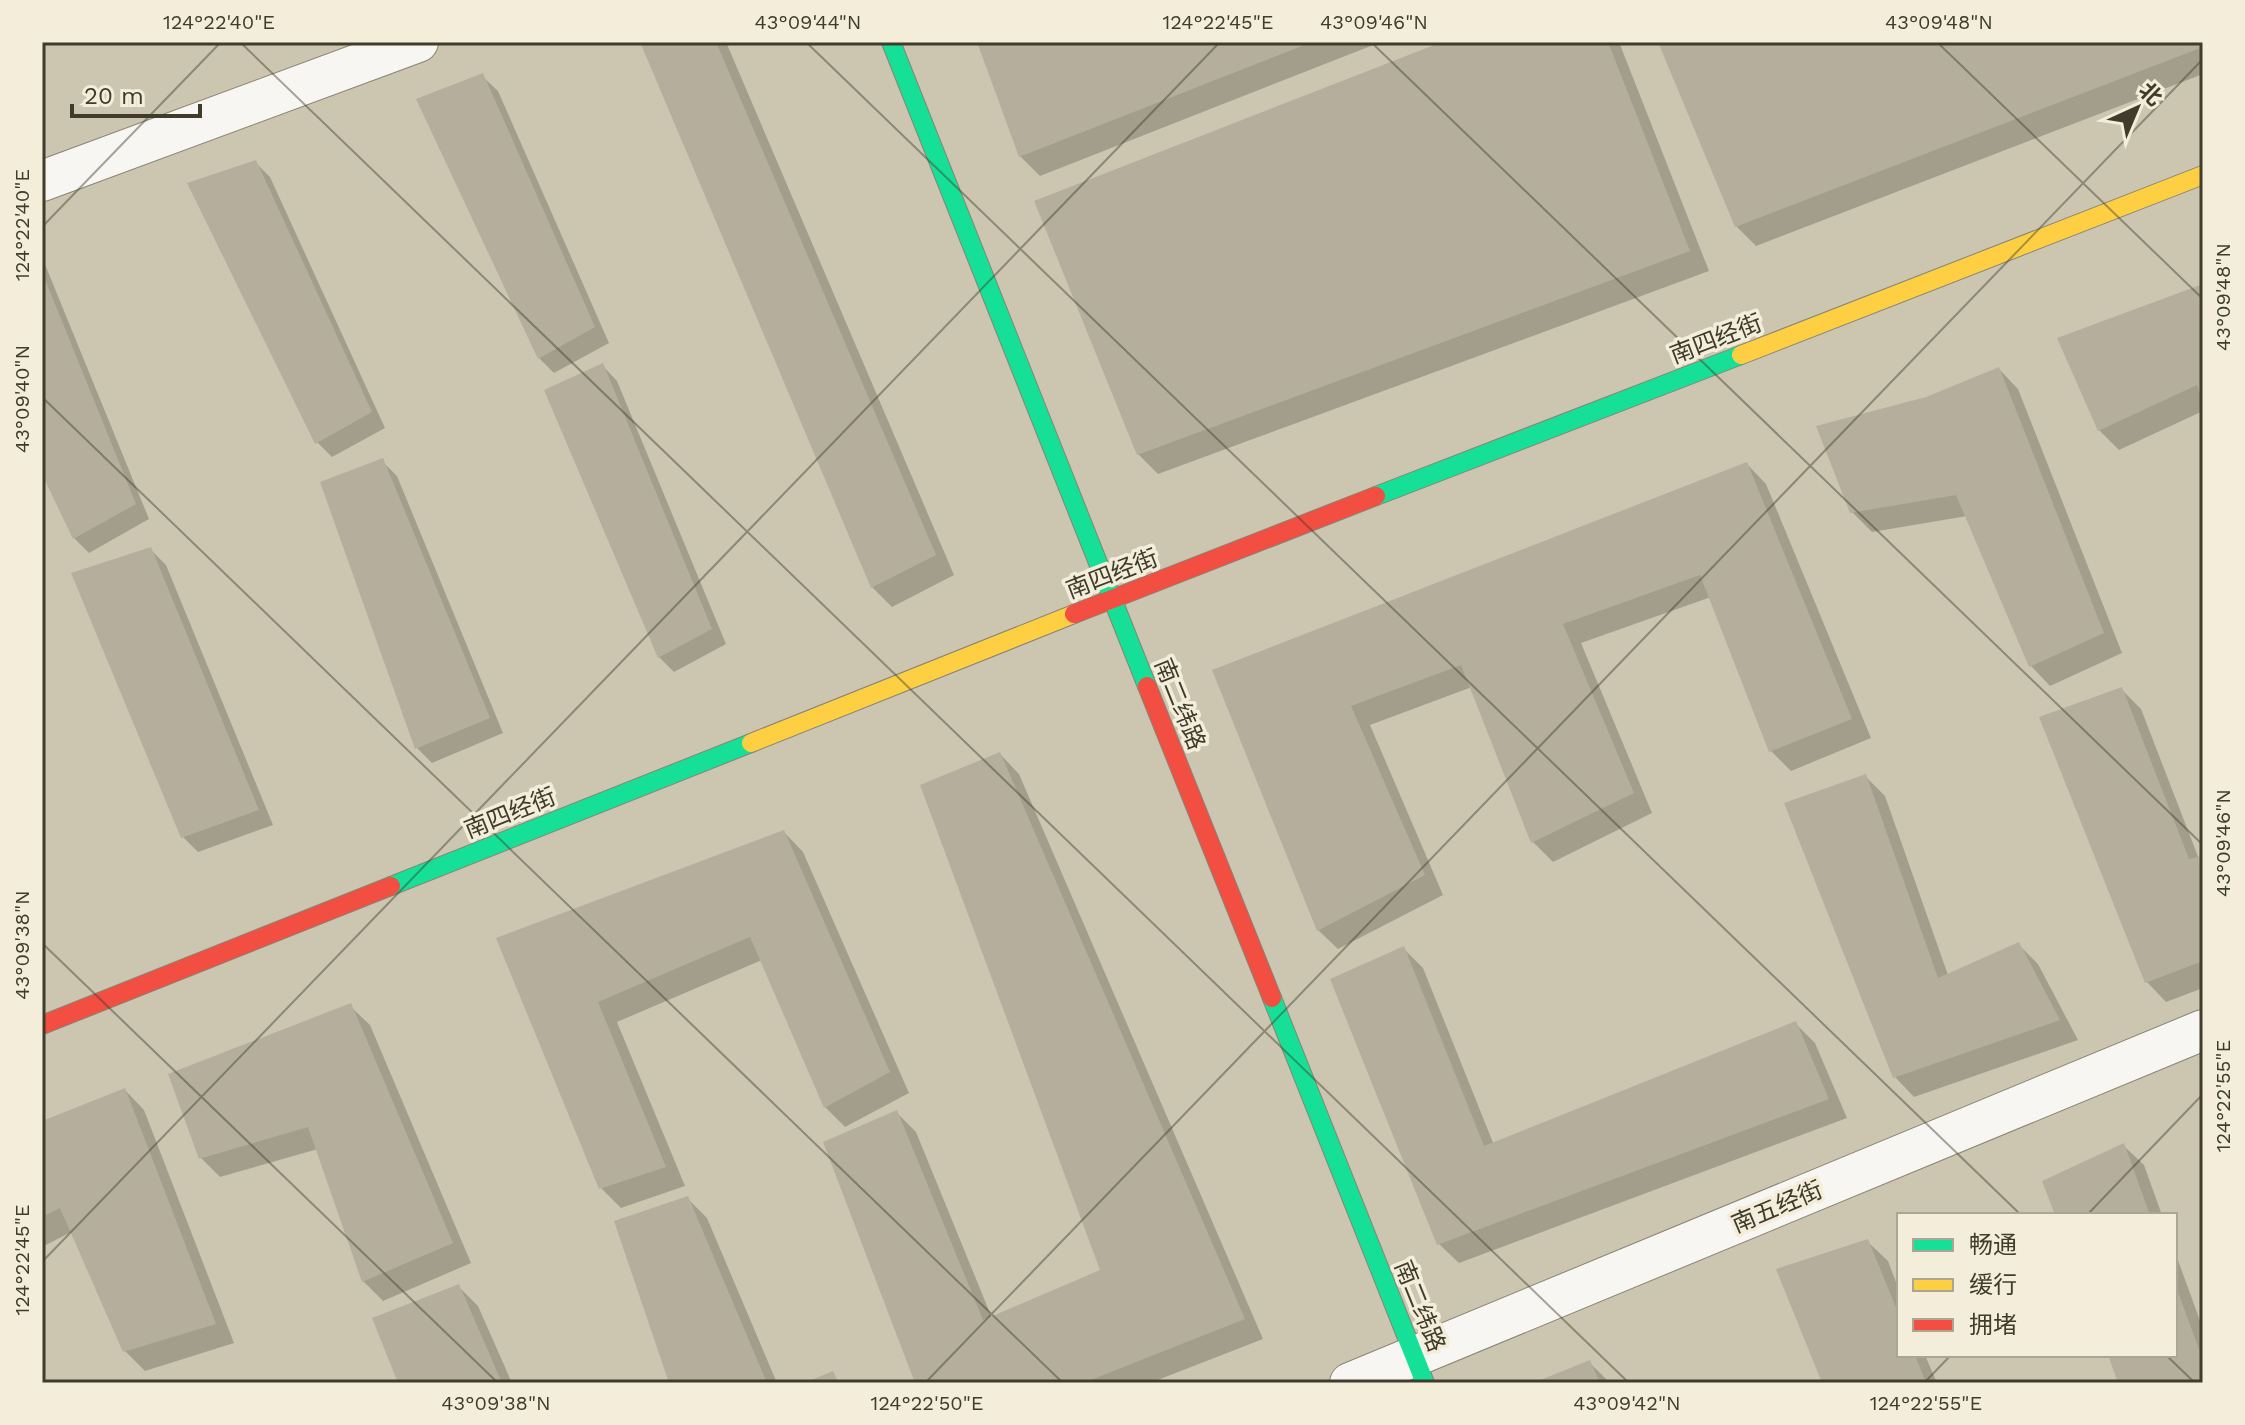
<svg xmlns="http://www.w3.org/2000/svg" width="2245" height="1425" font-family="'Work Sans','Noto Sans SC',sans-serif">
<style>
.shadow{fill:#0003}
.building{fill:#b5ae9d}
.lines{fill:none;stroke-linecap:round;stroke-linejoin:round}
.street-casing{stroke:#888473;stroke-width:42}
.fast-casing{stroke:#888473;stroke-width:20}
.slow-casing{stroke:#888473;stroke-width:20}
.jam-casing{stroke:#888473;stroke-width:20}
.street{stroke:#f7f6f3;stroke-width:40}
.fast{stroke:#16e098;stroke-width:18}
.slow{stroke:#ffcf43;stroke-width:18}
.jam{stroke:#f24e42;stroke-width:18}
.ticks{fill:none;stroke:#403c2b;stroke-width:2;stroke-opacity:0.45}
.labels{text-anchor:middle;stroke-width:7;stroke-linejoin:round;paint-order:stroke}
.street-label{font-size:24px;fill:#403c2b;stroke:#f3edd9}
.neatline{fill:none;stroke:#403c2b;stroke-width:3}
.ticks-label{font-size:20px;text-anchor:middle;fill:#403c2b}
</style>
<rect width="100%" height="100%" fill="#ccc6b0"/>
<path class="shadow" d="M642,42H726L954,575L892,607L872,587Z
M979,42H1381L1040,176L1020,156Z
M1448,42H1619L1709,271L1158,474L1138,454Z
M1660,42H2203V74L1756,246L1736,226Z
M482,76L498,91L609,343L554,373L539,358Z
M255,162L270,177L385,428L332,457L317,442Z
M42,257L149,519L89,553L74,538L42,469Z
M2203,286V411L2119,450L2099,430Z
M602,365L617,381L726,644L674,672L659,657Z
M1999,369L2018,389L2122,653L2050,686L2031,666L1967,516L1872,532L1852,512L1927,399Z
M382,461L397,476L503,733L432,763L417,748Z
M1747,464L1766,484L1871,738L1791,771L1771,751L1711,597L1581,643L1652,813L1553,862L1533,842L1472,687L1370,725L1443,895L1338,949L1318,930L1215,671Z
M151,550L166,565L273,825L198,852L183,837Z
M2121,689L2141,709L2199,859L2203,858V988L2166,1002L2147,982Z
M1000,754L1019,774L1263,1339L1150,1383H917L896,1112L916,1132L992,1318L1102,1271Z
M1865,776L1885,796L1948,975L2018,944L2038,964L2078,1040L1914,1097L1895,1077Z
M784,832L803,852L909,1093L845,1127L825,1107L762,960L617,1022L685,1186L621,1208L601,1188L498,939Z
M1403,948L1423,968L1494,1145L1795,1023L1815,1043L1847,1118L1459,1263L1439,1244Z
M350,1006L370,1025L471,1263L383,1301L363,1281L318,1149L220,1177L201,1158Z
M125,1090L144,1110L234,1343L145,1371L125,1351L73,1231L42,1247V1123Z
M2124,1146L2144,1165L2162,1215H2057Z
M687,1198L707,1218L777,1383H671Z
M1868,1242L1888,1261L1899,1290V1355H1925L1937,1383H1825Z
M2175,1252L2203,1329V1383H2120L2110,1355H2175Z
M458,1286L478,1306L512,1383H400Z
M1590,1363L1610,1383H1538Z"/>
<path class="building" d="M640,42H716L936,555L871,588Z
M977,42H1312L1019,157Z
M1442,42H1608L1690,251L1137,455L1034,201Z
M1658,42H2203V47L1735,227Z
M483,73L595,327L538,359L416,99Z
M256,160L372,412L315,444L187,183Z
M42,272L136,504L73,539L42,474Z
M2203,284V400L2197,385L2098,431L2057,338Z
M603,363L712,629L658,658L544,390Z
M1999,367L2104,633L2029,667L1956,495L1850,513L1816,426L1926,397Z
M383,458L490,718L415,749L320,482Z
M1747,462L1852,719L1769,752L1700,575L1563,624L1634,793L1531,843L1461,665L1351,706L1425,875L1317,931L1212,670Z
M151,547L259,810L181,838L71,573Z
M2122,687L2189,859L2203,856V961L2145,983L2039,717Z
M1000,752L1245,1319L1083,1383H915L823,1142L897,1110L983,1320L1100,1270L920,785Z
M1866,774L1938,978L2019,942L2060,1020L1893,1078L1784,803Z
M784,830L890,1072L824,1108L750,937L598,1002L666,1167L599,1189L496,938Z
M1404,946L1484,1146L1796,1021L1829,1099L1437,1245L1330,979Z
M351,1003L453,1243L362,1282L308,1127L199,1159L168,1074Z
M125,1088L216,1324L123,1352L60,1208L42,1217V1121Z
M2124,1143L2150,1215H2055L2042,1181Z
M688,1196L767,1383H669L614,1221Z
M1868,1239L1899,1315V1355H1915L1926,1383H1822L1776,1269Z
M459,1284L502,1383H398L372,1318Z
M2175,1284L2203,1360V1383H2118L2108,1355H2175Z
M1590,1360L1600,1383H1533Z
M833,1371L839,1383H804Z"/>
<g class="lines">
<g class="street-casing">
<path id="street" d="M42,181L418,42
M1350,1383L2203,1030"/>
</g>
<g class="fast-casing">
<path id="fast" d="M891,42L1147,686
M1376,496L1741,355
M391,886L751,743
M1272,998L1425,1383"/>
</g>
<g class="slow-casing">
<path id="slow" d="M1741,355L2203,175
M751,743L1074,614"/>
</g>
<g class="jam-casing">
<path id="jam" d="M1074,614L1376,496
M1147,686L1272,998
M42,1025L391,886"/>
</g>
<use href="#street" class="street"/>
<use href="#fast" class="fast"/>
<use href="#slow" class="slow"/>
<use href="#jam" class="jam"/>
</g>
<path class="ticks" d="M240,42L1629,1383M806,42L2021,1215M1371,42L2203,845M1937,42L2203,299M42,227L221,42M42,397L1063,1383M42,943L498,1383M2087,1215L2203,1094M42,1262L1220,42M2166,1355L2195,1383M925,1383L2203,59M1924,1383L1951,1355"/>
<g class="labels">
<g class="street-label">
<text transform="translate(1716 339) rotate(-21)" y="8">南四经街</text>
<text transform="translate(1112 574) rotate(-21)" y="8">南四经街</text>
<text transform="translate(1180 704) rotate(68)" y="8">南二纬路</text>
<text transform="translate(510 813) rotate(-22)" y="8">南四经街</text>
<text transform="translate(1777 1207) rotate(-23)" y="8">南五经街</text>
<text transform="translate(1420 1306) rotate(68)" y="8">南二纬路</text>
</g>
</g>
<rect width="2245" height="1425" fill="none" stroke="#f3edd9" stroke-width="88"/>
<rect x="1897" y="1213" width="280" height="144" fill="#f3edd9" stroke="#aba693" stroke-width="2"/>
<rect x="1913" y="1239" width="40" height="12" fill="#16e098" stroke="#aba693" stroke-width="2"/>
<text x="1969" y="1253" font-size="24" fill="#403c2b">畅通</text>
<rect x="1913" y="1279" width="40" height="12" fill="#ffcf43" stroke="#aba693" stroke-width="2"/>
<text x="1969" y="1293" font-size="24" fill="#403c2b">缓行</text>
<rect x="1913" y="1319" width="40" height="12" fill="#f24e42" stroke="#aba693" stroke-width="2"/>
<text x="1969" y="1333" font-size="24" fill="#403c2b">拥堵</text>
<g transform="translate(2137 108) rotate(44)" stroke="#f3edd9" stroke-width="6" paint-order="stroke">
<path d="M0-6L14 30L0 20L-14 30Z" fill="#403c2b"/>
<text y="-12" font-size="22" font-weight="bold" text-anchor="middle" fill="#403c2b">北</text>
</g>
<path d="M72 104v12h128v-12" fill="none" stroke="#403c2b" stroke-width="4"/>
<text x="84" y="104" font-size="24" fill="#403c2b" stroke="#f3edd9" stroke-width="6" paint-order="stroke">20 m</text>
<rect x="44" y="44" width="2157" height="1337" class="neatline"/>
<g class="ticks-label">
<text x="219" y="29">124°22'40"E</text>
<text x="808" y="29">43°09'44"N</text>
<text x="1218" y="29">124°22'45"E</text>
<text x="1374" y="29">43°09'46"N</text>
<text x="1939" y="29">43°09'48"N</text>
<text transform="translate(22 225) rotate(-90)" y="7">124°22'40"E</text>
<text transform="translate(2223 297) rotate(-90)" y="7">43°09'48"N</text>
<text transform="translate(22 399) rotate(-90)" y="7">43°09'40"N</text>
<text transform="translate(2223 843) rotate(-90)" y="7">43°09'46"N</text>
<text transform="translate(22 945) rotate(-90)" y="7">43°09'38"N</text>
<text transform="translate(2223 1096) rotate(-90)" y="7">124°22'55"E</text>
<text transform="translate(22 1260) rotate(-90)" y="7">124°22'45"E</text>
<text x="496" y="1410">43°09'38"N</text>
<text x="927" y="1410">124°22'50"E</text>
<text x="1627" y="1410">43°09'42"N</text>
<text x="1926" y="1410">124°22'55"E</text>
</g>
</svg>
